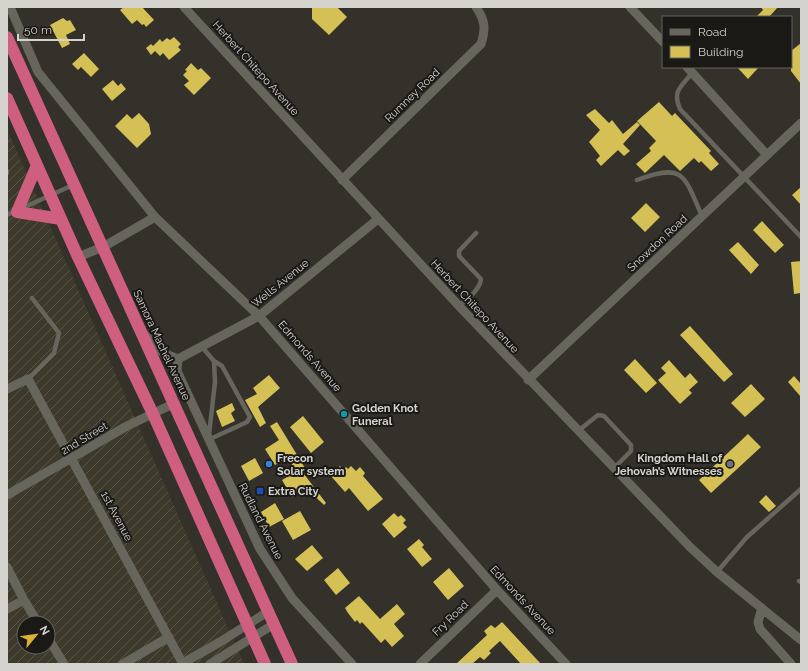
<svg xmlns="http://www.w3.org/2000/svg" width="808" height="671" font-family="Raleway,sans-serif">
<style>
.industrial{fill:url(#industrial-furrows);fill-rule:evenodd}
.building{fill:#d4c054}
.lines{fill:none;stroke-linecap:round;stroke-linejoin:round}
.lane{stroke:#67665d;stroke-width:4.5}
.street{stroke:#67665d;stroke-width:9}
.highway{stroke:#cf5f7e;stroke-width:12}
.culture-dot{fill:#0f9aa8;stroke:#1a1916;stroke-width:1.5}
.shop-dot{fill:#3f7fe0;stroke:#1a1916;stroke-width:1.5}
.worship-dot{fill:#6b7280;stroke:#1a1916;stroke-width:1.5}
.transit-dot{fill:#1a4fb4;stroke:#1a1916;stroke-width:1.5}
.labels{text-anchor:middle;stroke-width:4;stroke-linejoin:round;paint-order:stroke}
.street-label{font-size:11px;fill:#d3d2cd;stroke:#1a1916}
.poi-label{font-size:11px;font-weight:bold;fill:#d3d2cd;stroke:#1a1916;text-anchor:start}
</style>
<defs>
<pattern id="industrial-furrows" width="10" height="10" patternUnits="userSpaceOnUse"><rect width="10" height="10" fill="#3d3a2c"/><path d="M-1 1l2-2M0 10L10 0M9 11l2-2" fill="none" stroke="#585649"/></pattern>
</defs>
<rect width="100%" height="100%" fill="#33312a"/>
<path class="industrial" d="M7,129L244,664H7ZM24,623H48V647H24Z"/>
<path class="building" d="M124,7H142L154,20L146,27L144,24L142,25L137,20L132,24L120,10Z
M312,7H337L347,17L329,35L312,19Z
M761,7H778L769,17H756L763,10Z
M63,18L67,21L70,20L76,30L66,35L70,44L62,48L50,25Z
M174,37L181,44L178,47L181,50L169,60L163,53L160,56L155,51L151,55L146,48L151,44L153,46L160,39L162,42L167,38L170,40Z
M801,43V84L791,71V51Z
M84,53L99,69L91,77L81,67L78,70L72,64Z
M191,63L198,70L201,68L211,78L194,95L184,85L189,81L183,75L187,71L185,70Z
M737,67H759L748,79Z
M113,80L118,86L121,83L126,89L112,101L102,89Z
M659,102L672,116L675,113L711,151L709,153L719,164L711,171L701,161L699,163L694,158L680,171L664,155L645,173L636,164L651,151L649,148L656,141L637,121Z
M595,109L609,123L612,120L623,134L637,122L640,125L623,144L630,151L624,156L618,150L601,166L596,160L600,156L589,142L600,130L586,115Z
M139,113L149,124L151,134L137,148L115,126L127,114L132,119Z
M801,187V205L792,195Z
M646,203L660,217L645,232L631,218Z
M762,221L784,245L775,253L753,230Z
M738,242L759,265L751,274L729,250Z
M801,261V293L794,294L791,262Z
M690,326L733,374L724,382L680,335Z
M635,359L657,383L646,393L624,370Z
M669,360L685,378L690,373L698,382L689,390L692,393L680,404L658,380L666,373L661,368Z
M269,375L280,388L258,407L266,423L260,427L245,400L257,394L253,388Z
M794,376L801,384V397L788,382Z
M751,384L765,399L745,417L731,403Z
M232,403L235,410L231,413L235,421L222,427L216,411Z
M303,416L324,442L311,453L290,427Z
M277,422L305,468L301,470L326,503L324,505L307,489L292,497L282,480L296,472L288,457L275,465L265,449L279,440L270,426Z
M748,434L761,447L711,493L699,480Z
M255,458L263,473L249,481L241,466Z
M340,466L343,470L346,467L348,469L351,466L356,471L360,467L365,473L363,476L383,499L368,511L349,488L345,492L330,475Z
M766,495L776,506L769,512L759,502Z
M275,503L284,519L269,527L261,512Z
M300,511L311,530L293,540L282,521Z
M394,513L398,517L401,515L406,520L403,523L407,527L394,538L382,524Z
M419,539L424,545L422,547L432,559L422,567L407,549Z
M312,545L323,558L307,571L295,559Z
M338,568L350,583L336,595L324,580Z
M449,568L464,586L448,600L433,582Z
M359,596L380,619L397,604L405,614L394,624L404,636L392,647L385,639L381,643L362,622L360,624L357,620L355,622L348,613L345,608Z
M502,622L541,664H521L500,641L489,651L491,653L484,660L480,657L472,664H456L487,635L484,631L491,625L495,628Z"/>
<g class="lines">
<path class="lane" d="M692,73C681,87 672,91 680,109L801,237
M7,171V173
M637,180C685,162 684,176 702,216
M7,215L73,185
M459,306C467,299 480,290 481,279L459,256V251L476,233
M202,347L214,361L215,382L209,435
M28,379L54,353L59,333L32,298
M578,431L598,415L604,416L631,445V451L614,468
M208,440L247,422L250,417L222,366L214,361
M717,572L747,537L801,489
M799,581L801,582"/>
<path class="street" d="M10,7L38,72L155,217L259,316L497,590L566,664
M184,7L459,306L690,547L717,572L801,640
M630,7L663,42
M687,67L767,155
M342,180L481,44C486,29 485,20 476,7
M78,257L103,247L155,217
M144,334L163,353L178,359
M528,380L801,123
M7,389L28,379L183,664
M7,495L127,426L175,403
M7,567L24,600L38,623
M762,608L758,622L760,629L791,664
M7,609L24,600
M48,638L64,664
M183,663L220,642L269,611
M123,664L169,637
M210,664L274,624
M352,664L292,598L260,549L177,371L178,359L259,316L378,219
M420,664L497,590"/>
<path class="highway" d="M7,37L292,664
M7,98L78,257L153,414L265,664
M37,165L17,212L61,219"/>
</g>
<circle class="culture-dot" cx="344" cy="414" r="4"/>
<circle class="shop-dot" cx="269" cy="464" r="4"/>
<circle class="worship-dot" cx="730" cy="464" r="4"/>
<rect class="transit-dot" x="256" y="487" width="8" height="8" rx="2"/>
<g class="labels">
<g class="street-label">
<text transform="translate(256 68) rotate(48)" y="4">Herbert Chitepo Avenue</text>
<text transform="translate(412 95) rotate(-44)" y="4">Rumney Road</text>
<text transform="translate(657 243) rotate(-43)" y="4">Snowdon Road</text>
<text transform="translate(280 283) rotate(-39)" y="4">Wells Avenue</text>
<text transform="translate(475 306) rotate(47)" y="4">Herbert Chitepo Avenue</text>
<text transform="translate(162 345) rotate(65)" y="4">Samora Machel Avenue</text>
<text transform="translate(310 356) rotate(49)" y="4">Edmonds Avenue</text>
<text transform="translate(84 438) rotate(-31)" y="4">2nd Street</text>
<text transform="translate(117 516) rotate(62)" y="4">1st Avenue</text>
<text transform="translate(261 521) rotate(63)" y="4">Rudland Avenue</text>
<text transform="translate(523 600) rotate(47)" y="4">Edmonds Avenue</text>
<text transform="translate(450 618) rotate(-44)" y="4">Fry Road</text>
</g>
<g class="poi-label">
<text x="352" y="412">Golden Knot<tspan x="352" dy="13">Funeral</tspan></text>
<text x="277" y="462">Frecon<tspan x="277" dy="13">Solar system</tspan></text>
<text x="722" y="462" text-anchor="end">Kingdom Hall of<tspan x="722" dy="13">Jehovah’s Witnesses</tspan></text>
<text x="268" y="495">Extra City</text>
</g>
</g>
<rect width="808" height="671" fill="none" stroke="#d3d2cd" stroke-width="16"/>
<rect x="662" y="16" width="130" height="52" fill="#1a1916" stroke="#64635f"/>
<rect x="670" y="29" width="20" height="6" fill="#67665d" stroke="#64635f"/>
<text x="698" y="36" font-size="12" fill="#d3d2cd">Road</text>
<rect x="670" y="46" width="20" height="12" fill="#d4c054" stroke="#64635f"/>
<text x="698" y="56" font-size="12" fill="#d3d2cd">Building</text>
<g transform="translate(36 635) rotate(61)"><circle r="19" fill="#1a1916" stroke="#64635f"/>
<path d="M0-3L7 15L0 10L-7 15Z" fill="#ddb133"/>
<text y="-6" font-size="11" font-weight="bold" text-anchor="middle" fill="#d3d2cd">N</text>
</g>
<path d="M18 34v6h66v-6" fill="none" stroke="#d3d2cd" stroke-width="2"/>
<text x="24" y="34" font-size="12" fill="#d3d2cd" stroke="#1a1916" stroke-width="3" paint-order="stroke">50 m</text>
</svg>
